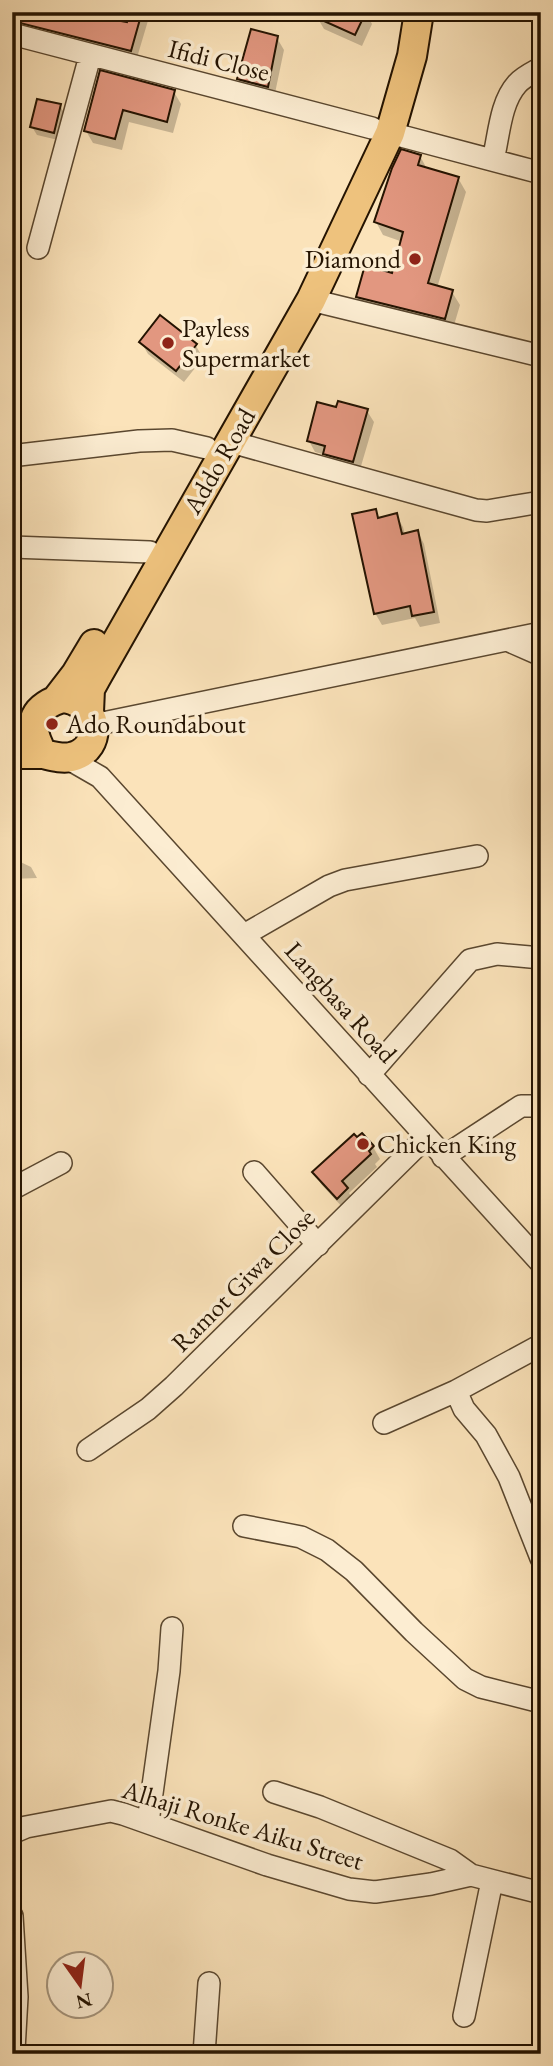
<svg xmlns="http://www.w3.org/2000/svg" width="553" height="2066" font-family="'EB Garamond',serif">
<style>
.shadow{fill:#0003}
.building{fill:#e29780;stroke:#241301;stroke-width:2}
.lines{fill:none;stroke-linecap:round;stroke-linejoin:round}
.minor-casing{stroke:#5a472f;stroke-width:24}
.major-casing{stroke:#241301;stroke-width:32}
.minor{stroke:#fcedd2;stroke-width:21}
.major{stroke:#eec27d;stroke-width:28}
.poi-dot{fill:#8f2418;stroke:#fcedd2;stroke-width:2.5}
.labels{text-anchor:middle;stroke-width:7;stroke-linejoin:round;paint-order:stroke}
.street-label{font-size:26px;fill:#241301;stroke:#fcedd2}
.poi-label{font-size:26px;fill:#241301;stroke:#fcedd2;text-anchor:start}
</style>
<rect width="100%" height="100%" fill="#fbe3ba"/>
<filter id="stains"><feTurbulence type="fractalNoise" baseFrequency=".00286" numOctaves="4"/><feColorMatrix values="0 0 0 0 .2 0 0 0 0 .09 0 0 0 0 .02 0 0 0 .5 -.17"/></filter>
<radialGradient id="worn" r=".72"><stop offset=".6" stop-color="#630" stop-opacity="0"/><stop offset="1" stop-color="#630" stop-opacity=".3"/></radialGradient>
<path class="shadow" d="M12,12H83L82,17L129,24L132,12H148L150,14L136,61L12,29Z
M366,12L372,24L362,46L324,29L317,17Z
M277,38L284,50L274,98L245,91L238,79Z
M101,73L174,92L181,104L173,133L129,122L122,150L93,143L86,131Z
M60,105L64,113L58,140L37,135L32,127Z
M12,110L20,122L12,141Z
M420,156L427,169L458,178L466,192L437,288L452,292L460,305L452,332L365,310L357,297L393,275L403,242L383,235L376,222Z
M160,318L196,346L203,358L184,382L148,354L141,342Z
M367,411L374,422L359,473L331,465L326,455L315,452L309,441Z
M375,511L380,519L396,515L403,527L405,535L418,532L424,544L440,623L420,627L415,618L382,625L375,613Z
M12,858L31,867L37,878L12,879Z
M362,1135L373,1147L380,1159L375,1164L377,1167L349,1193L354,1201L345,1210L321,1184L315,1172Z"/>
<path class="building" d="M12,12H72L127,22L130,12H142L131,51L12,21Z
M304,12H366L355,35Z
M251,29L278,36L268,87L237,79Z
M100,70L175,90L167,122L123,110L115,139L84,131Z
M37,99L61,104L54,133L30,127Z
M401,149L421,155L418,165L459,177L428,283L453,290L445,319L356,297L365,265L392,273L403,232L374,222L392,168Z
M160,315L197,344L176,371L139,342Z
M338,401L368,409L353,462L323,454L325,446L307,441L317,402L336,407Z
M376,509L378,518L397,513L402,534L418,530L434,612L412,616L410,606L374,614L352,514Z
M362,1133L374,1146L369,1151L371,1154L342,1181L348,1188L337,1199L312,1172L354,1134L357,1137Z"/>
<g class="lines">
<g class="minor-casing">
<path id="minor" d="M12,34L372,128
M390,133L541,173
M493,160C499,136 500,103 517,84C523,77 532,73 541,68
M38,248L90,56
M311,300L541,356
M231,442L476,510L487,511L541,502
M19,455L139,441L172,440L207,448
M12,547L150,552
M507,640L541,655
M93,725L541,633
M67,758L100,777L541,1263
M244,935L329,886L345,880L477,856
M369,1075L470,960L497,954L541,958
M443,1157L521,1106H541
M254,1172L318,1245
M12,1189L61,1163
M456,1391L464,1409L486,1435L509,1477L541,1558
M384,1423L456,1391L541,1345
M88,1450L148,1409L174,1386L426,1137
M244,1526L301,1537L327,1550L354,1571L414,1632L465,1679L481,1687L541,1702
M274,1792L320,1807L450,1860L471,1875
M148,1822L169,1671L172,1628
M12,1833L26,1827L111,1811L123,1814L267,1865L349,1889L375,1892L431,1884L471,1875L541,1893
M12,1916L17,1997L14,2050
M464,2016L492,1881
M204,2054L209,1983"/>
</g>
<g class="major-casing">
<path id="major" d="M62,698C98,700 106,749 71,757C62,759 52,756 43,754C28,727 29,709 62,698Z
M56,700L76,674L94,644
M89,712L90,689L96,678L311,300L390,133L412,56L419,12
M12,754H43"/>
</g>
<use href="#minor" class="minor"/>
<use href="#major" class="major"/>
</g>
<g class="poi-dot">
<circle cx="415" cy="259" r="7"/>
<circle cx="168" cy="343" r="7"/>
<circle cx="52" cy="724" r="7"/>
<circle cx="363" cy="1144" r="7"/>
</g>
<g class="labels">
<g class="street-label">
<text transform="translate(219 60) rotate(14)" y="9">Ifidi Close</text>
<text transform="translate(219 461) rotate(-60)" y="9">Addo Road</text>
<text transform="translate(341 1002) rotate(48)" y="9">Langbasa Road</text>
<text transform="translate(243 1280) rotate(-45)" y="9">Ramot Giwa Close</text>
<text transform="translate(243 1825) rotate(17)" y="9">Alhaji Ronke Aiku Street</text>
</g>
<g class="poi-label">
<text x="401" y="268" text-anchor="end">Diamond</text>
<text x="182" y="337">Payless<tspan x="182" dy="30">Supermarket</tspan></text>
<text x="66" y="733">Ado Roundabout</text>
<text x="377" y="1153">Chicken King</text>
</g>
</g>
<rect width="553" height="2066" fill="none" stroke="#fbe3ba" stroke-width="42"/>
<rect x="14" y="14" width="525" height="2038" fill="none" stroke="#241301" stroke-width="3.5"/>
<rect x="21" y="21" width="511" height="2024" fill="none" stroke="#241301" stroke-width="2"/>
<g transform="translate(80 1985) rotate(166)"><circle r="33" fill="#fcedd2" stroke="#a6967e" stroke-width="2"/>
<path d="M0-5L12 26L0 18L-12 26Z" fill="#8f2418"/>
<text y="-10" font-size="19" font-weight="bold" text-anchor="middle" fill="#241301">N</text>
</g>
<rect width="100%" height="100%" filter="url(#stains)"/>
<rect width="100%" height="100%" fill="url(#worn)"/>
</svg>
